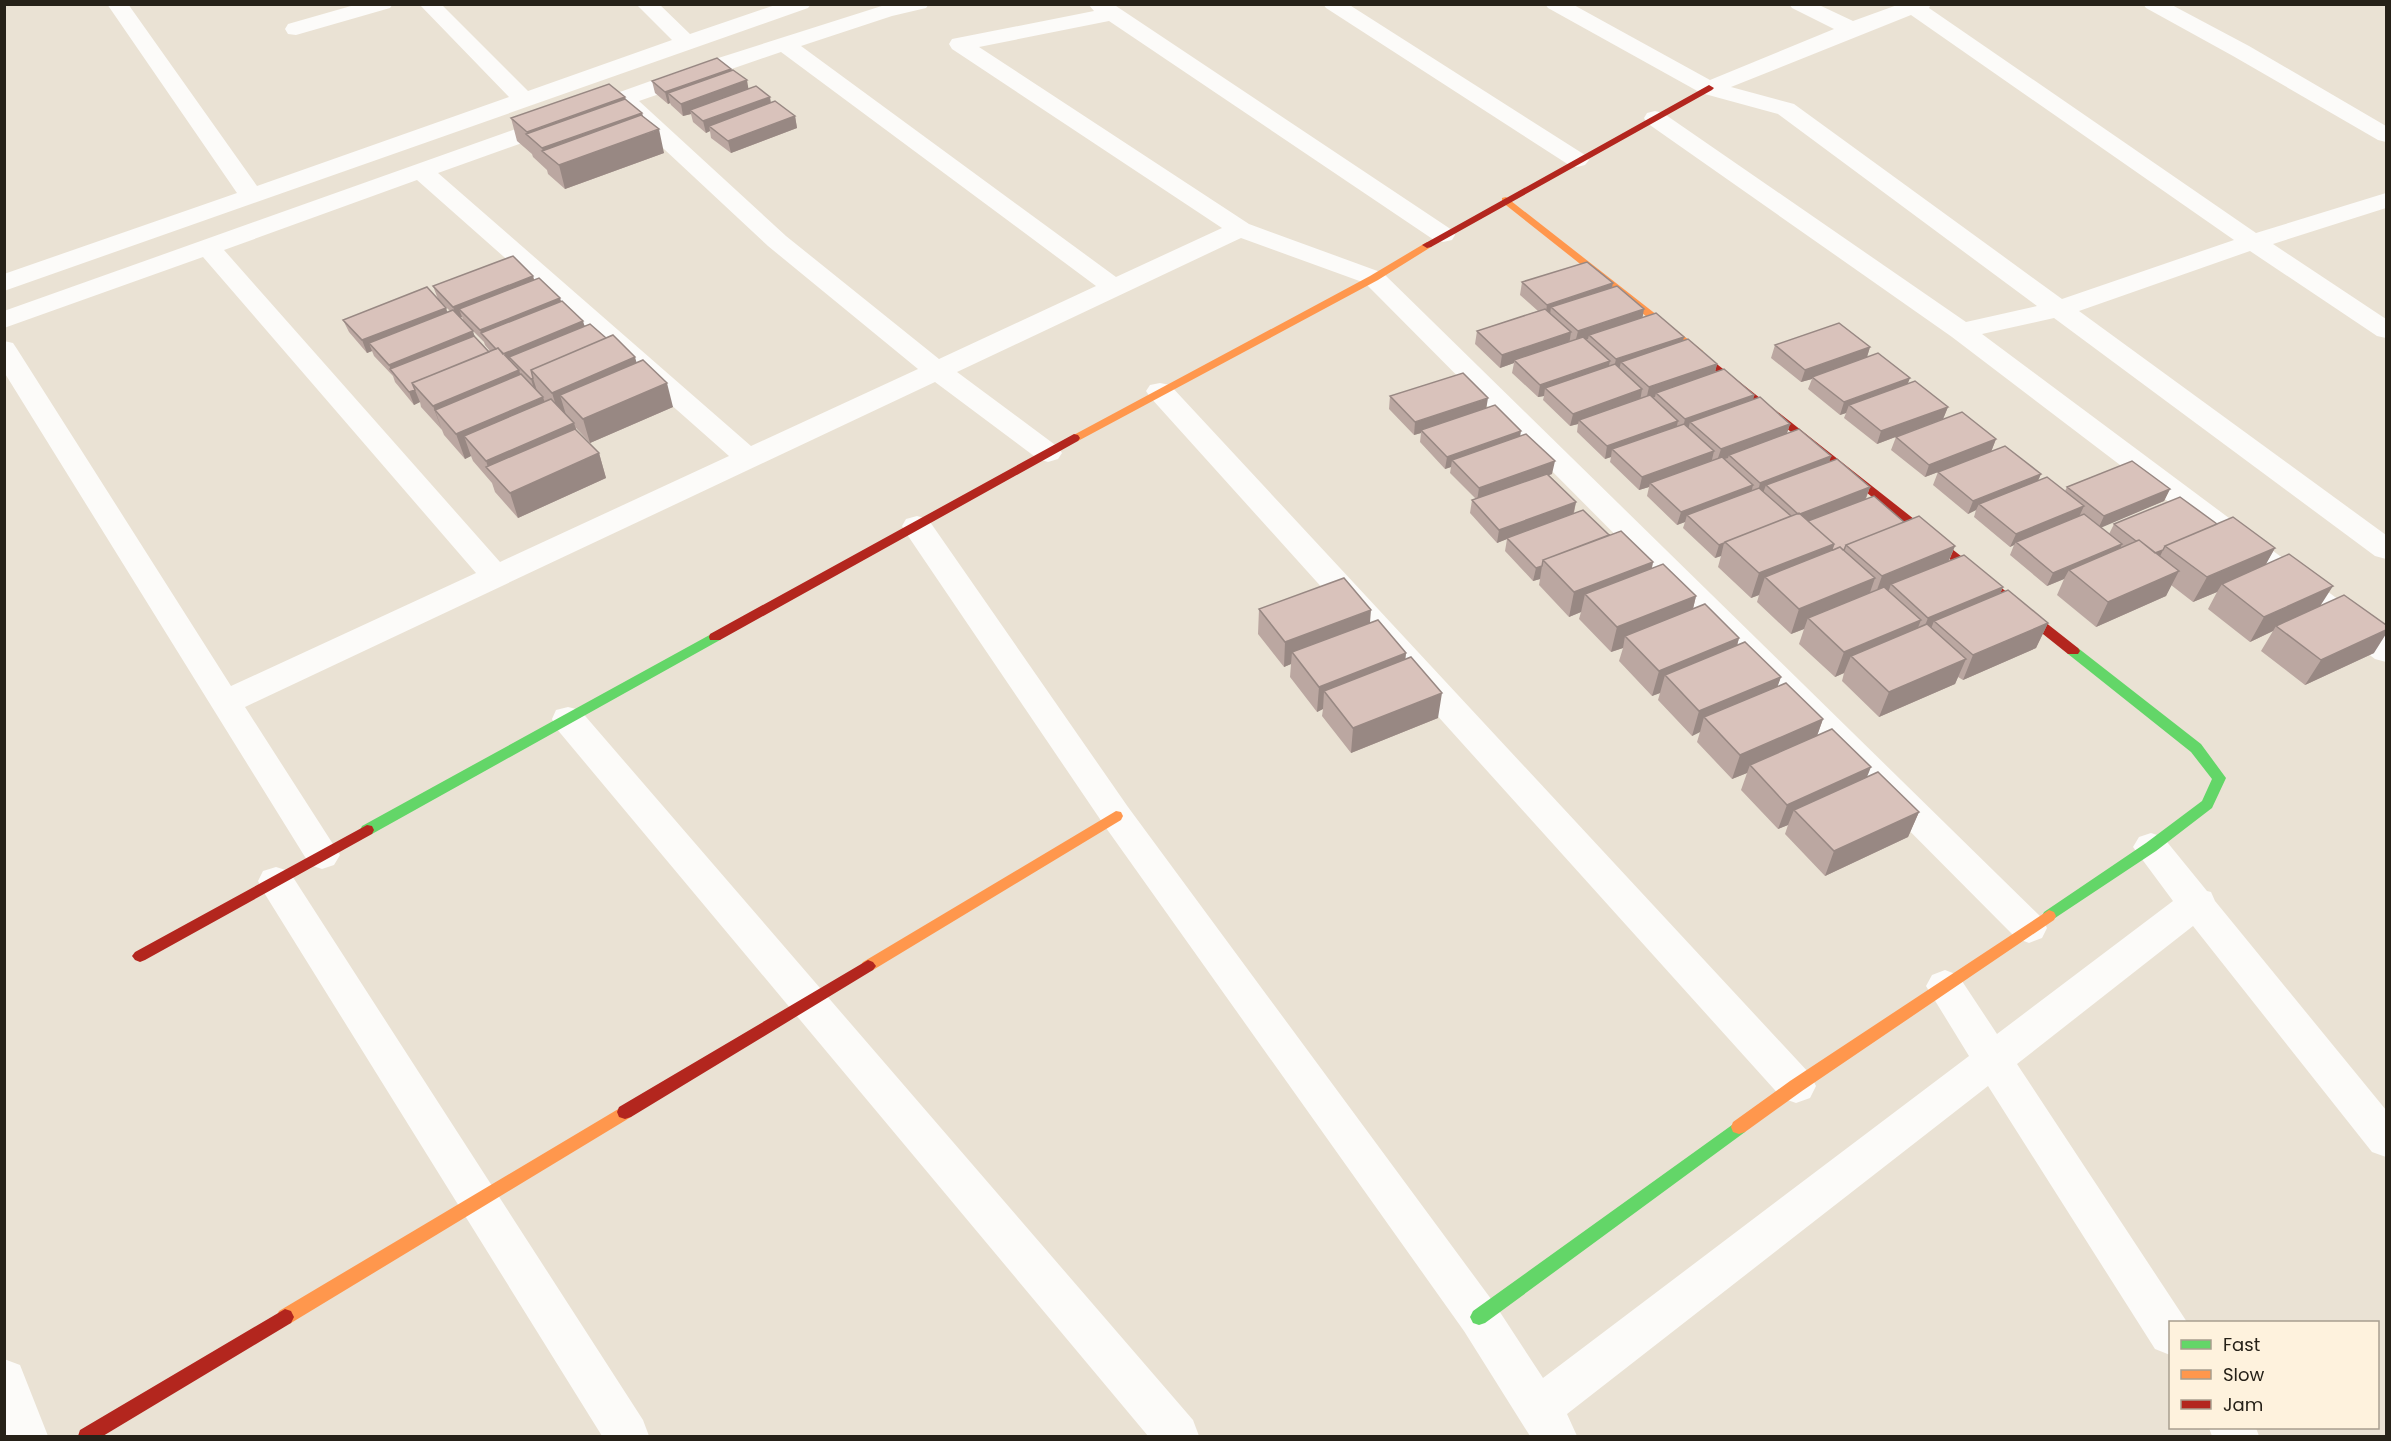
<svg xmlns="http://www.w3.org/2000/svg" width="2391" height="1441" font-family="Poppins,sans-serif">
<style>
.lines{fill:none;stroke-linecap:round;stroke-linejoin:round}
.street{fill:#fcfbf9;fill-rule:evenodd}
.fast{fill:#63d668;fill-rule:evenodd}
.slow{fill:#ff974d;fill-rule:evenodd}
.jam{fill:#b3261e;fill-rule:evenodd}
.wall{fill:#bba7a1;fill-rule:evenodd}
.shaded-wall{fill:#988883}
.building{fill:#d9c2bb;stroke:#988883;stroke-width:1.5}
</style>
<rect width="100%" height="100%" fill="#eae2d4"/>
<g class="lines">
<path class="street" d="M107,4H128L257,186L509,97L419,4H441L528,91L672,40L636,4H659L690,34L778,4H811L808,8L4,291V274L237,193Z
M358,4H393L390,8L296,35L288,34L285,29L288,24Z
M888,4H929L926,8L892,16L801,46L1116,277L1222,228L952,49L949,44L952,39L1094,11L1088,4H1113L1452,230L1455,235L1452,240L1443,242L1434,240L1109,21L979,47L1249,224L1383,273L2042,918L2047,928L2042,938L2029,943L2016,938L1365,283L1241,238L957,372L1058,447L1062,453L1058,459L1048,462L1038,459L935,382L245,707L340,855L334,865L322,869L310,865L4,372V341L13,343L17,349L231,686L476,573L203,257L4,328V311L690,67ZM781,52L1096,286L939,359L786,236L639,101ZM620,108L768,246L918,369L751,446L438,173ZM417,180L729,456L500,562L224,250Z
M1323,4H1348L1585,155L1589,160L1585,165L1577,167L1569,165L1326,8Z
M1545,4H1572L1710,80L1834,29L1792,8L1789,4H1817L1853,21L1900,4H1931L1929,8L2256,233L2386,193V208L2273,244L2386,319V338L2377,336L2250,251L2079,311L2386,535V559L2375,556L2054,318L1982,334L2386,635V662L2375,659L1952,337L1647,123L1644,118L1647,113L1655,111L1663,113L1966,322L2037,306L1778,114L1701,93L1548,8ZM1911,15L2234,240L2062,299L1794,104L1731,87Z
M2143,4H2170L2249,46L2386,126V142L2378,140L2233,56L2146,8Z
M1160,383L1170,385L1810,1074L1816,1086L1810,1098L1796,1103L1782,1098L1150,397L1146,391L1150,385Z
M917,516L928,519L1128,807L1494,1303L1543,1378L1969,1056L1926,986L1932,975L1945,970L1958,975L1997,1034L2173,901L2133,847L2139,837L2151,833L2163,837L2207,891L2211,892L2215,901L2386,1110V1157L2372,1152L2193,926L2017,1064L2185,1319L2187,1322H2170V1355L2155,1349L1988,1086L1567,1414L1577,1436H1530L1464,1331L1104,825L906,533L902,526L906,519Z
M568,707L580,710L1193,1420L1199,1436H1148L556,728L552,719L556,710Z
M276,867L289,871L643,1420L649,1436H602L263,891L258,881L263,871Z
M4,1359L20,1365L48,1436H4Z
M2209,1428H2256L2259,1436H2212Z"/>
<path class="fast" d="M715,632L720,634L721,637L720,640L372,834H362L360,830L362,826Z
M2073,646L2078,648L2201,744L2226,778L2212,808L2156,851L2049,922L2044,920L2042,916L2044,912L2146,843L2202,801L2212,779L2191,752L2068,654L2066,651Z
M1739,1120L1745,1122L1747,1127L1745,1132L1485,1323L1479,1325L1473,1323L1470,1317L1473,1311Z"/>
<path class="slow" d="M1506,197L1703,351V355H1695L1502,202V198Z
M1427,242L1432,245L1431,247L1378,280L1078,441H1070L1068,438L1370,276Z
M1116,811L1121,812L1123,816L1121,820L873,970L868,972L863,970L860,966L863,962Z
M2049,910L2054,912L2056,916L2054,920L1802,1091L1745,1132L1739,1134L1733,1132L1731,1127L1733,1122L1790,1081Z
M625,1105L631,1107L633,1112L631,1117L291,1323L285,1325L279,1323L276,1317L279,1311Z"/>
<path class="jam" d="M1709,85L1714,88L1712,90L1431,247L1427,248L1422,245Z
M1699,350L2078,648L2080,651L2078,654H2068L1695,355L1694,353Z
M1074,434L1078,435L1080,438L1078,441L720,640H710L709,637L710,634Z
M367,825L372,826L374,830L372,834L145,960L140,962L135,960L132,956L135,952Z
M868,960L873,962L876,966L873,970L631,1117L625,1119L619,1117L617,1112L619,1107Z
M285,1309L291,1311L294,1317L291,1323L103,1436H78L80,1430Z"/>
</g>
<path class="wall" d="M731,69L732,71L749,89L771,103L795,116L797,128L731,153L711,138L710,131L706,133L693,122L691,114L683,116L671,105L670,103L668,104L655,93L652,81Z
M625,100L642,113L643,117L664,153L565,189L548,174L547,170L533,157L532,154L517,141L511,118Z
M533,276L534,280L561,301L585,326L606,338L637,363L673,407L590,443L576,428V430L599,453L606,478L518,518L495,492L492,483L473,461L471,456L465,459L444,435L442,430L421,407L420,402L414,405L395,382L393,376L374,356L372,351L367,353L349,332L343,320L446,308L447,312L450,311L438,299L433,286ZM462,317L464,322L484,342L485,345L490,351L489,352L475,337L460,318Z
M1522,282L1612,288L1643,318L1683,341L1717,364L1715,372L1754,395L1753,400L1790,424L1787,433L1831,456L1829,462L1870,487L1866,499L1904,522L1955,546L1949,561L2003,587L2000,594L2048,623L2036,648L1963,680L1958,677L1955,684L1879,717L1842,681L1844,673L1835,677L1799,644L1804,629L1791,634L1757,602L1759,595L1751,598L1718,567L1721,556L1715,558L1683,528L1685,522L1677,525L1647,496L1649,487L1639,490L1610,462L1611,457L1605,459L1577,432L1578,424L1570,426L1543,400L1544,396L1538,397L1512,373L1514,363L1500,368L1475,344L1477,331L1538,311L1520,295Z
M1775,345L1870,347L1867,357L1908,383L1948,407L1943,419L1877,444L1844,418L1846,413L1840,415L1808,389L1812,379L1801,382L1771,358Z
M1390,396L1487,408L1520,436L1552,474L1549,475L1576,502L1574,513L1653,562L1652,568L1696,596L1693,609L1739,638L1737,646L1781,677L1777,686L1823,719L1817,736L1867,777L1919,812L1908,837L1825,876L1785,834L1788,825L1778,829L1741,790L1747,773L1732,779L1697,742L1700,732L1692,736L1658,700L1660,693L1652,696L1619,661L1623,648L1611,652L1579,619L1581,612L1569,617L1539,585L1540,579L1533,581L1505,551L1507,539L1497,543L1470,513L1472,500L1476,499L1450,473L1451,467L1445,469L1420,442L1421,433L1414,435L1389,409Z
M1896,437L1996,439L1991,452L1925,477L1891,450Z
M1938,472L2041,474L2038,481L2065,491L2067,487L2170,489L2164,501L2101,527L2109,534L2114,524H2217L2275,548L2265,565L2321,605L2374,653L2305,685L2261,651L2273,631L2250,642L2208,609L2217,592L2193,602L2171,585L2166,596L2096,627L2057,595L2064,579L2047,586L2010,555L2014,545L2010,547L1974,517L1976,510L1968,514L1933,485Z
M1259,609L1370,622L1406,653L1405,660L1438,718L1351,753L1322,716L1323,709L1317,712L1290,677L1291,664L1284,667L1258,634Z"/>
<path class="shaded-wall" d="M731,69L733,80L668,93L670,103L668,104L665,92Z
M747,80L749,92L690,110L691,114L683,116L681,104Z
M625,97L630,117L642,113L647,134L659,129L664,153L565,189L559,165L543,152L542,148L528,135L527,132Z
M770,97L772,109L709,126L710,131L706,133L703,121Z
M795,116L797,128L731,153L728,141Z
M533,276L536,288L459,309L462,317L457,319L453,307Z
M1613,283L1610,296L1551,307L1550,315L1545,317L1547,305Z
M560,298L564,310L481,333L484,342L480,330Z
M446,308L450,321L369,343L372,351L367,353L362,340Z
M1644,309L1642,321L1589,335L1588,339L1575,343L1578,331Z
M583,321L587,334L509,357L512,365L502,354Z
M473,331L477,344L391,370L389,365Z
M1571,332L1569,345L1514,360V363L1500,368L1502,355Z
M1684,337L1681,350L1621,362L1619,370L1613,372L1616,359Z
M1870,347L1866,360L1812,377V379L1801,382L1805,370Z
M635,357L642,382L560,395L566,415L560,418L552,393Z
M1610,361L1607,374L1545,388L1544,396L1538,397L1540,385Z
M1717,364L1714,376L1656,393L1655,397L1646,400L1649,387Z
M519,370L527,395L435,410L442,430L433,406Z
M533,378L537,391L535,392L531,379Z
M1910,378L1905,391L1849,405L1846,413L1840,415L1844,402Z
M667,383L673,407L590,443L583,419Z
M1642,389L1640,402L1579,420L1578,424L1570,426L1573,414Z
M415,390L420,402L414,405L409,392Z
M1754,395L1751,408L1690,422L1688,430L1682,432L1685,419Z
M543,397L551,421L464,436L471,456L465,459L456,434Z
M1488,398L1486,410L1421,430V433L1414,435L1415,422Z
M1948,407L1943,419L1877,444L1881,431Z
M1678,421L1675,434L1612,449L1611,457L1605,459L1607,446Z
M574,423L582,448L489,470L486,461Z
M1790,424L1786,436L1729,455L1728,458L1717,461L1721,449Z
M1521,431L1519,444L1452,460L1451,467L1445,469L1447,457Z
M1996,439L1991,452L1925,477L1929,465Z
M1714,451L1711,464L1650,483L1649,487L1639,490L1642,477Z
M599,453L606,478L518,518L510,493Z
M1831,456L1827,469L1766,485L1763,493L1757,496L1760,483Z
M1555,461L1552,474L1477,501L1479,488Z
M2041,474L2035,487L1979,504L1976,510L1968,514L1973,501Z
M1753,485L1750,498L1687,515L1685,522L1677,525L1681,512Z
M1870,487L1865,500L1803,524L1799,514Z
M2170,489L2164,501L2098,529L2104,516Z
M1576,502L1573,515L1507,538V539L1497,543L1499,530Z
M2084,506L2078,519L2016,542L2014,545L2010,547L2016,534Z
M1724,543L1721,556L1715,558L1719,545Z
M1834,544L1825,569L1765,577L1759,595L1751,598L1759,573Z
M2122,544L2116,557L2069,570L2064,579L2047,586L2053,573Z
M1955,546L1944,571L1891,584L1887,596L1873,601L1882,576Z
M2275,548L2261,573L2222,584L2217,592L2193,602L2207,577Z
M2163,550L2157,563L2153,554Z
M1653,562L1647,587L1585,594L1581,612L1569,617L1574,592Z
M1542,566L1540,579L1533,581L1536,568Z
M2179,571L2166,596L2096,627L2108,602Z
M1875,578L1866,604L1808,618L1804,629L1791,634L1799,609Z
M2333,586L2317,611L2276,626L2273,631L2250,642L2264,617Z
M2003,587L1992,612L1934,621L1927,639L1918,643L1928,618Z
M1696,596L1690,621L1625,636L1623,648L1611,652L1617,627Z
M1371,610L1369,635L1292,652L1291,664L1284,667L1285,642Z
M1921,620L1911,645L1851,656L1844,673L1835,677L1844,652Z
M2048,623L2036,648L1963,680L1973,655Z
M2386,630V634L2374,653L2305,685L2321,660Z
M1739,638L1732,663L1665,675L1660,693L1652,696L1659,671Z
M1406,653L1403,678L1324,691L1323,709L1317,712L1319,687Z
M1966,659L1955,684L1879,717L1889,692Z
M1781,677L1772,702L1704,717L1700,732L1692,736L1699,711Z
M1442,693L1438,718L1351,753L1353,728Z
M1823,719L1814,744L1750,765L1747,773L1732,779L1740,755Z
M1871,767L1861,792L1794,810L1788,825L1778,829L1787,805Z
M1919,812L1908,837L1825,876L1834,851Z"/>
<path class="building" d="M717,58L731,69L665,92L652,81Z
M733,70L747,80L681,104L668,93Z
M609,84L625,97L527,132L511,118Z
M756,86L770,97L703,121L690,110Z
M625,99L642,113L542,148L526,134Z
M775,101L795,116L728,141L709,126Z
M641,115L659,129L559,165L542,151Z
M513,256L533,276L453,307L433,286Z
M1587,262L1613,283L1547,305L1522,282Z
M539,278L560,298L480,330L459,309Z
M1617,286L1644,309L1578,331L1551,307Z
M427,287L446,308L362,340L343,320Z
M562,301L583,321L503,354L498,348L496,349L481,333Z
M1545,309L1571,332L1502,355L1477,331Z
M453,310L473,331L389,365L369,343Z
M1656,313L1684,337L1616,359L1589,335Z
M1839,323L1870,347L1805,370L1775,345Z
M590,324L606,338L531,370L533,378L531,379L509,357Z
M613,335L635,357L552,393L531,370Z
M474,336L489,352L412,383L415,390L409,392L390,369Z
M1583,337L1610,361L1540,385L1514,360Z
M1688,339L1717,364L1649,387L1621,362Z
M498,348L519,370L433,406L412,383Z
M1878,353L1910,378L1844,402L1812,377Z
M643,360L667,383L583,419L560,395Z
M1615,364L1642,389L1573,414L1545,388Z
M1724,369L1754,395L1685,419L1656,393Z
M1463,373L1488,398L1415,422L1390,396Z
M521,374L543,397L456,434L435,410Z
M1915,381L1948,407L1881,431L1849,405Z
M1650,395L1678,421L1607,446L1579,420Z
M1760,397L1790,424L1721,449L1690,422Z
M551,399L574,423L486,461L464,436Z
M1495,405L1521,431L1447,457L1421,430Z
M1962,412L1996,439L1929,465L1896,437Z
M1684,424L1714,451L1642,477L1612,449Z
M575,429L599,453L510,493L486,467Z
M1799,429L1831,456L1760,483L1729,455Z
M1526,434L1555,461L1479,488L1452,460Z
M2005,446L2041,474L1973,501L1938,472Z
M1722,457L1753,485L1681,512L1650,483Z
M1837,459L1870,487L1800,514H1798L1766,485Z
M2132,461L2170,489L2104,516L2067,487Z
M1547,474L1576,502L1499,530L1472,500Z
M2047,477L2084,506L2016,534L1979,504Z
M1759,488L1791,516L1725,542L1724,543L1719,545L1687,515Z
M1874,496L1904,522L1846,545L1844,550H1843L1840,547L1833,550L1832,549L1834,544L1808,521Z
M2180,497L2217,524L2165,546L2163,550L2155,553L2139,540L2136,541L2114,524Z
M1583,510L1609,535L1543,560L1542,566L1536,568L1507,538Z
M1799,513L1834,544L1759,573L1725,542Z
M2084,514L2122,544L2053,573L2016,542Z
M1919,516L1955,546L1882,576L1846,545Z
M2233,517L2275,548L2207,577L2165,546Z
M1621,531L1653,562L1574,592L1543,560Z
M2139,540L2179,571L2108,602L2069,570Z
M1840,547L1875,578L1799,609L1765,577Z
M2289,554L2333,586L2264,617L2222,584Z
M1964,555L2003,587L1928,618L1891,584Z
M1663,564L1696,596L1617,627L1585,594Z
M1344,578L1371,610L1285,642L1259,609Z
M1884,587L1921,620L1844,652L1808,618Z
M2008,590L2048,623L1973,655L1934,621Z
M2344,595L2386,625V630L2321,660L2276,626Z
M1705,604L1739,638L1659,671L1625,636Z
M1378,620L1406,653L1319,687L1292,652Z
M1927,624L1966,659L1889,692L1851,656Z
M1745,642L1781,677L1699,711L1665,675Z
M1411,657L1442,693L1353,728L1324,691Z
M1786,683L1823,719L1740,755L1704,717Z
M1832,729L1871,767L1787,805L1750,765Z
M1878,772L1919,812L1834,851L1794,810Z"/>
<rect width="2391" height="1441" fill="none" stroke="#262118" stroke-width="12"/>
<rect x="2169" y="1321" width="210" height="108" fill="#fef2dd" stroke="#a89e8e" stroke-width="1.5"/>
<rect x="2181" y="1340" width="30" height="9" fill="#63d668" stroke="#a89e8e" stroke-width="1.5"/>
<text x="2223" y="1351" font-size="18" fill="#262118">Fast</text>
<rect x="2181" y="1370" width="30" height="9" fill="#ff974d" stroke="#a89e8e" stroke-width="1.5"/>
<text x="2223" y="1381" font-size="18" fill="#262118">Slow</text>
<rect x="2181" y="1400" width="30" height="9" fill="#b3261e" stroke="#a89e8e" stroke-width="1.5"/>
<text x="2223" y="1411" font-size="18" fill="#262118">Jam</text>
</svg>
